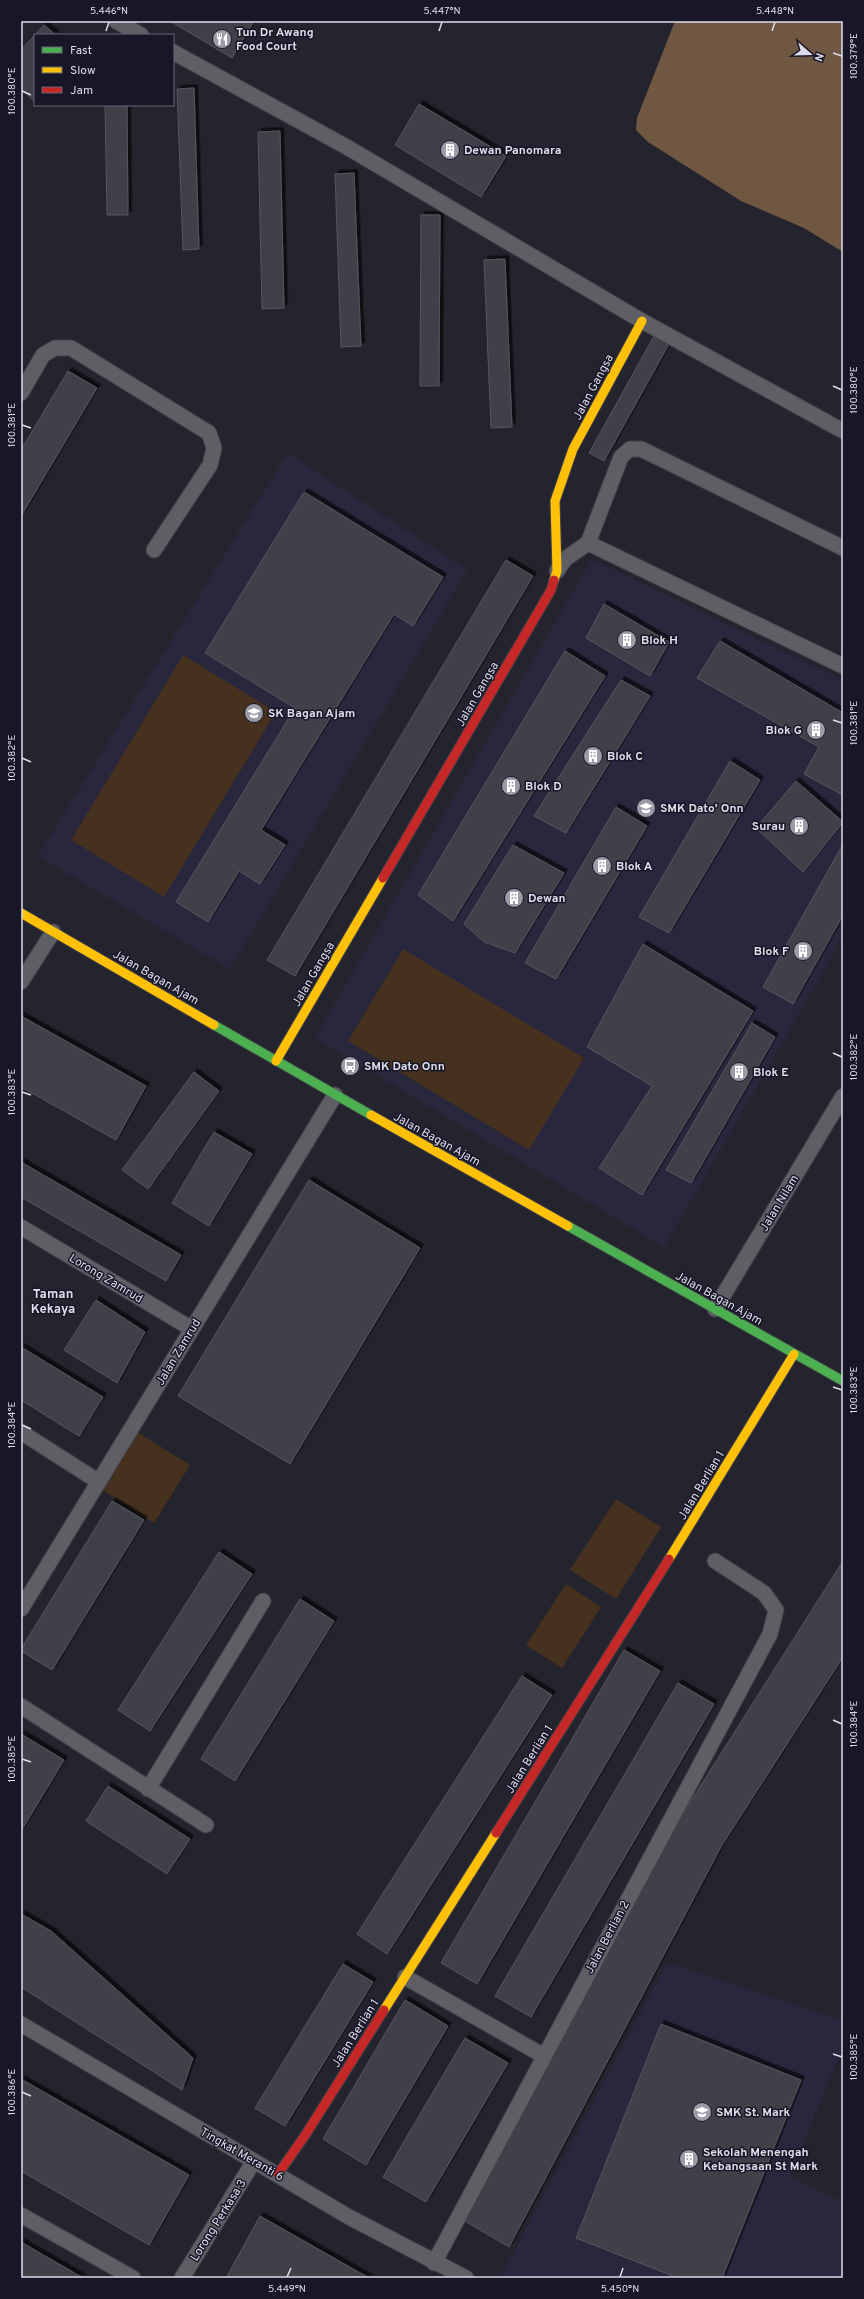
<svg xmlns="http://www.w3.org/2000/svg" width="864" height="2299" font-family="Overpass,sans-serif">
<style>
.built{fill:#28273e}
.green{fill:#46311f}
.water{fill:#705742}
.building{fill:#40404a;stroke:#56565f;filter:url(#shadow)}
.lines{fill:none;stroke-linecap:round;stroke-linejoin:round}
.street-casing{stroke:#403f48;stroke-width:17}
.fast-casing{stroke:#403f48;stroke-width:11}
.slow-casing{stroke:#403f48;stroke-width:11}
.jam-casing{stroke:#403f48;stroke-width:11}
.street{stroke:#5e5e65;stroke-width:15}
.fast{stroke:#4caf50;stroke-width:9}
.slow{stroke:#ffc107;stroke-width:9}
.jam{stroke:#c62828;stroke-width:9}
.ticks{fill:none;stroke:#ddddea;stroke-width:1.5}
.labels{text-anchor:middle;stroke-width:3;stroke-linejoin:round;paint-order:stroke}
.poi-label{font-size:12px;font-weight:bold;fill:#ddddea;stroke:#181728;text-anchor:start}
.street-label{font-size:12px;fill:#ddddea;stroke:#181728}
.neighbourhood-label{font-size:13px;font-weight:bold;fill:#ddddea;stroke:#181728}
.neatline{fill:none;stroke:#ddddea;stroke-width:1.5}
.ticks-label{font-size:10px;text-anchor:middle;fill:#ddddea}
</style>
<defs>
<filter id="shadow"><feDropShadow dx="3.5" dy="-3.5" stdDeviation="0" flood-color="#0009"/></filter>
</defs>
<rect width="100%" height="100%" fill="#24242e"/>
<path class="built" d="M288,453L467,570L230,969L38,856Z
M592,559L843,680V937L664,1247L315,1038Z
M667,1963L843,2020V2047L789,2177L843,2202V2278H500Z"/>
<path class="green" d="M183,655L276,712L164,897L71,840Z
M403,949L584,1058L529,1150L348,1041Z
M137,1432L190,1465L154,1523L101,1489Z
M616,1499L661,1527L616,1599L570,1570Z
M566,1584L601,1607L562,1668L526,1645Z"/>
<path class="water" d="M675,21H843V252L804,228L741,201L648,142L636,130L637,118Z"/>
<path class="building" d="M170,21H254L232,58Z
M44,25L56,35H35V102L21,89V50Z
M194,88L199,249L183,250L177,89Z
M419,104L506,156L481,197L395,145Z
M105,105H127L128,215H107Z
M280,131L284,308L262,309L258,132Z
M354,173L361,346L341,347L335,174Z
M421,215H440L439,386H420Z
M505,259L512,427L491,428L484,260Z
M654,336L669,344L604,461L589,453Z
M68,371L97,388L21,516V450Z
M304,492L443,577L413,626L394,614L261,830L285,845L260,884L239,871L208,922L176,902L295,708L205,653Z
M506,560L533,576L295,976L267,960Z
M604,604L669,642L650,676L586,638Z
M720,641L843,713V795L804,774L819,747L697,678Z
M565,651L605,676L453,921L418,895Z
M621,680L650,696L566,833L534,816Z
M730,761L760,780L669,933L639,917Z
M796,781L843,822L803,872L756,828Z
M616,807L647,826L556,979L525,963Z
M843,844V915L793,1004L763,987Z
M513,845L564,873L515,953L484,942L464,924Z
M643,944L753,1011L642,1195L599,1168L652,1086L587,1047Z
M21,1016L146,1086L116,1140L21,1087Z
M752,1023L775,1037L691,1183L666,1170Z
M194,1072L219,1091L148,1189L122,1170Z
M214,1132L252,1154L209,1226L172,1203Z
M21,1162L181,1255L166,1281L21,1197Z
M309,1180L420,1248L290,1464L178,1396Z
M96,1300L145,1332L117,1383L64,1350Z
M21,1347L103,1397L79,1436L21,1400Z
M112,1501L144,1520L52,1670L21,1651V1649Z
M219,1552L252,1574L150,1731L118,1710Z
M843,1561V1657L722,1845L509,2247L465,2221L677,1823Z
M300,1599L334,1621L235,1781L201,1759Z
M624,1650L660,1671L477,1984L441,1963Z
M522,1676L552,1695L387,1954L357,1934Z
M678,1683L714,1704L531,2017L495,1996Z
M21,1734L64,1760L21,1831Z
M108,1786L190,1839L167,1874L86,1821Z
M21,1914L51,1931L193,2058L182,2090L21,1987Z
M343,1964L373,1982L285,2126L255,2108Z
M405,2000L448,2026L366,2165L323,2139Z
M661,2024L801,2080L722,2278H678L576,2238Z
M465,2038L508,2063L426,2202L383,2177Z
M21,2079L189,2175L149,2245L21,2171Z
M260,2216L369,2278H226Z
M21,2242L83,2278H21Z"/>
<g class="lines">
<g class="street-casing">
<path id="street" d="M116,21L141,35
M173,52L345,146L642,321L843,431
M21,393L43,355L55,348H71L209,433L214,448L210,465L154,550
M588,543L843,666
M557,571L565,559L588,543L621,457L630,449H641L843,548
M21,982L53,932
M21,1227L192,1329
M715,1309L843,1096
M21,1432L99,1482
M21,1609L335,1095
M21,1706L206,1825
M148,1789L263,1601
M405,1977L544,2056
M21,2024L349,2217L466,2278
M21,2215L133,2278
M434,2263L770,1634L776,1610L764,1593L715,1561
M182,2278L254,2161"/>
</g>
<g class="fast-casing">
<path id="fast" d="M214,1025L371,1115
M568,1226L843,1381"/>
</g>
<g class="slow-casing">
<path id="slow" d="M554,580L557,571L555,501L573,449L642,321
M21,913L214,1025
M276,1061L383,878
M371,1115L568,1226
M669,1559L794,1354
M384,2010L496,1833"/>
</g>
<g class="jam-casing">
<path id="jam" d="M383,878L551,590L554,580
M496,1833L669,1559
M278,2174L306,2134L384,2010"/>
</g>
<use href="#street" class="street"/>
<use href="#fast" class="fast"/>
<use href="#slow" class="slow"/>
<use href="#jam" class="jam"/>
</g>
<path class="ticks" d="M106,31L109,22M439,31L442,22M772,31L775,22M833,53L842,56M22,91L31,95M833,386L842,390M22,425L31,428M833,720L842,723M22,758L31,762M833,1053L842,1057M22,1092L31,1095M833,1387L842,1390M22,1425L31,1429M833,1720L842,1724M22,1759L31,1762M833,2054L842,2057M22,2092L31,2096M287,2277L291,2268M620,2277L623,2268"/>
<defs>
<g id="restaurant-disc" transform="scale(1)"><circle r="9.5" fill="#9c9ca8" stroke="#181728"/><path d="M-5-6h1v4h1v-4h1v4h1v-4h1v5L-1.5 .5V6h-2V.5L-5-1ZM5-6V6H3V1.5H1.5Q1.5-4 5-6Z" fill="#fff"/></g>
<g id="building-disc" transform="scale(1)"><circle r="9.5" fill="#9c9ca8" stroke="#181728"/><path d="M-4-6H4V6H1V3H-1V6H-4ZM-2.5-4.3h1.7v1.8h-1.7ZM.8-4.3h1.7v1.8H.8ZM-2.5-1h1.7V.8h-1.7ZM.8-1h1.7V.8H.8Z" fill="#fff"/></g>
<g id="school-disc" transform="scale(1)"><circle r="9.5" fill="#9c9ca8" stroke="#181728"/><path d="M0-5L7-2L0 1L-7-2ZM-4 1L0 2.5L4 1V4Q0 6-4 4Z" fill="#fff"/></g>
<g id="bus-disc" transform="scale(1)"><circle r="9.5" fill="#9c9ca8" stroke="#181728"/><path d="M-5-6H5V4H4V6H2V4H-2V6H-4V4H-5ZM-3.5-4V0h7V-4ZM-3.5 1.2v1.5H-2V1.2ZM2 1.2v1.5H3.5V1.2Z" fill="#fff"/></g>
</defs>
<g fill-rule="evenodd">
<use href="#restaurant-disc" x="222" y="39"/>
<use href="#building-disc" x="450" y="150"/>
<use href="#building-disc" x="627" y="640"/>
<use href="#school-disc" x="254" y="713"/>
<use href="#building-disc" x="816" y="730"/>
<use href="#building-disc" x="593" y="756"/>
<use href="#building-disc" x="511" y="786"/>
<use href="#school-disc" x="646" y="808"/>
<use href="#building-disc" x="799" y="826"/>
<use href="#building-disc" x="602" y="866"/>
<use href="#building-disc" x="514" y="898"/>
<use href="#building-disc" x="803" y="951"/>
<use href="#bus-disc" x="350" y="1066"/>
<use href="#building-disc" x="739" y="1072"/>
<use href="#school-disc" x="702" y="2112"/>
<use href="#building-disc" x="689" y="2159"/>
</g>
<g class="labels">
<g class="poi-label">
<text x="236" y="36">Tun Dr Awang<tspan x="236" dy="14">Food Court</tspan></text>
<text x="464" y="154">Dewan Panomara</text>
<text x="641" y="644">Blok H</text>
<text x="268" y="717">SK Bagan Ajam</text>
<text x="802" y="734" text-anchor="end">Blok G</text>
<text x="607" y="760">Blok C</text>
<text x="525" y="790">Blok D</text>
<text x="660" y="812">SMK Dato' Onn</text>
<text x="785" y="830" text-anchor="end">Surau</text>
<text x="616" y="870">Blok A</text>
<text x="528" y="902">Dewan</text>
<text x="789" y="955" text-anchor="end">Blok F</text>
<text x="364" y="1070">SMK Dato Onn</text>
<text x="753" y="1076">Blok E</text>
<text x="716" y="2116">SMK St. Mark</text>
<text x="703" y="2156">Sekolah Menengah<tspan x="703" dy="14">Kebangsaan St Mark</tspan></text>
</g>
<g class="street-label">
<text transform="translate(593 387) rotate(-62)" y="4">Jalan Gangsa</text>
<text transform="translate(477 694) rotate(-60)" y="4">Jalan Gangsa</text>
<text transform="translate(313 974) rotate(-60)" y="4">Jalan Gangsa</text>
<text transform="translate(156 977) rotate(30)" y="4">Jalan Bagan Ajam</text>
<text transform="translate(437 1139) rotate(29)" y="4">Jalan Bagan Ajam</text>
<text transform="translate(779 1203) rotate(-59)" y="4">Jalan Nilam</text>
<text transform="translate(106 1278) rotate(31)" y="4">Lorong Zamrud</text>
<text transform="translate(719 1298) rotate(29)" y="4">Jalan Bagan Ajam</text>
<text transform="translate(178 1352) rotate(-59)" y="4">Jalan Zamrud</text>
<text transform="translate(701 1485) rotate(-59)" y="4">Jalan Berlian 1</text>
<text transform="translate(529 1759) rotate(-58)" y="4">Jalan Berlian 1</text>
<text transform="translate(607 1937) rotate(-62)" y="4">Jalan Berlian 2</text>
<text transform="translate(355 2033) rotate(-58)" y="4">Jalan Berlian 1</text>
<text transform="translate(242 2154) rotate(30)" y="4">Tingkat Meranti 6</text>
<text transform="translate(218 2220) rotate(-58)" y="4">Lorong Perkasa 3</text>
</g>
<g class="neighbourhood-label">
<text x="53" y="1298">Taman<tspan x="53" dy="15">Kekaya</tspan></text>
</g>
</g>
<rect width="864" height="2299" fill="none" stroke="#181728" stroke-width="44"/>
<rect x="34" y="34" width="140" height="72" fill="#181728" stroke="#676676"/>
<rect x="42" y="47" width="20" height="6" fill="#4caf50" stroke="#676676"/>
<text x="70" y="54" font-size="12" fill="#ddddea">Fast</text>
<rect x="42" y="67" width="20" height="6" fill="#ffc107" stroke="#676676"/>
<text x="70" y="74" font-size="12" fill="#ddddea">Slow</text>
<rect x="42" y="87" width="20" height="6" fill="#c62828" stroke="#676676"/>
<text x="70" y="94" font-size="12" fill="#ddddea">Jam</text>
<g transform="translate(810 54) rotate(110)" stroke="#181728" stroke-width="3" paint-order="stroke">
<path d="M0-3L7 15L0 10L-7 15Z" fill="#ddddea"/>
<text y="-6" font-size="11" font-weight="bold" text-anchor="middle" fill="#ddddea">N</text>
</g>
<rect x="22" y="22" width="820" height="2255" class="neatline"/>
<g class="ticks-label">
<text x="109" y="14">5.446°N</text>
<text x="442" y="14">5.447°N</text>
<text x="775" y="14">5.448°N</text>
<text transform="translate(853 56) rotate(-90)" y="4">100.379°E</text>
<text transform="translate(11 91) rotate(-90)" y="4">100.380°E</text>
<text transform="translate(853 390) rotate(-90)" y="4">100.380°E</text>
<text transform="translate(11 425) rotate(-90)" y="4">100.381°E</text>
<text transform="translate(853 723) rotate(-90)" y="4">100.381°E</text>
<text transform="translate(11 758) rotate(-90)" y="4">100.382°E</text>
<text transform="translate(853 1057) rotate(-90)" y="4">100.382°E</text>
<text transform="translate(11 1092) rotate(-90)" y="4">100.383°E</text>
<text transform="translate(853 1390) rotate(-90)" y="4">100.383°E</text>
<text transform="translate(11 1425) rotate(-90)" y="4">100.384°E</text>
<text transform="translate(853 1724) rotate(-90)" y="4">100.384°E</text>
<text transform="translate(11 1759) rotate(-90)" y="4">100.385°E</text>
<text transform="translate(853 2057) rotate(-90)" y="4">100.385°E</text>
<text transform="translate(11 2092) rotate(-90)" y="4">100.386°E</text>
<text x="287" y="2292">5.449°N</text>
<text x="620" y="2292">5.450°N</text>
</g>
</svg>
